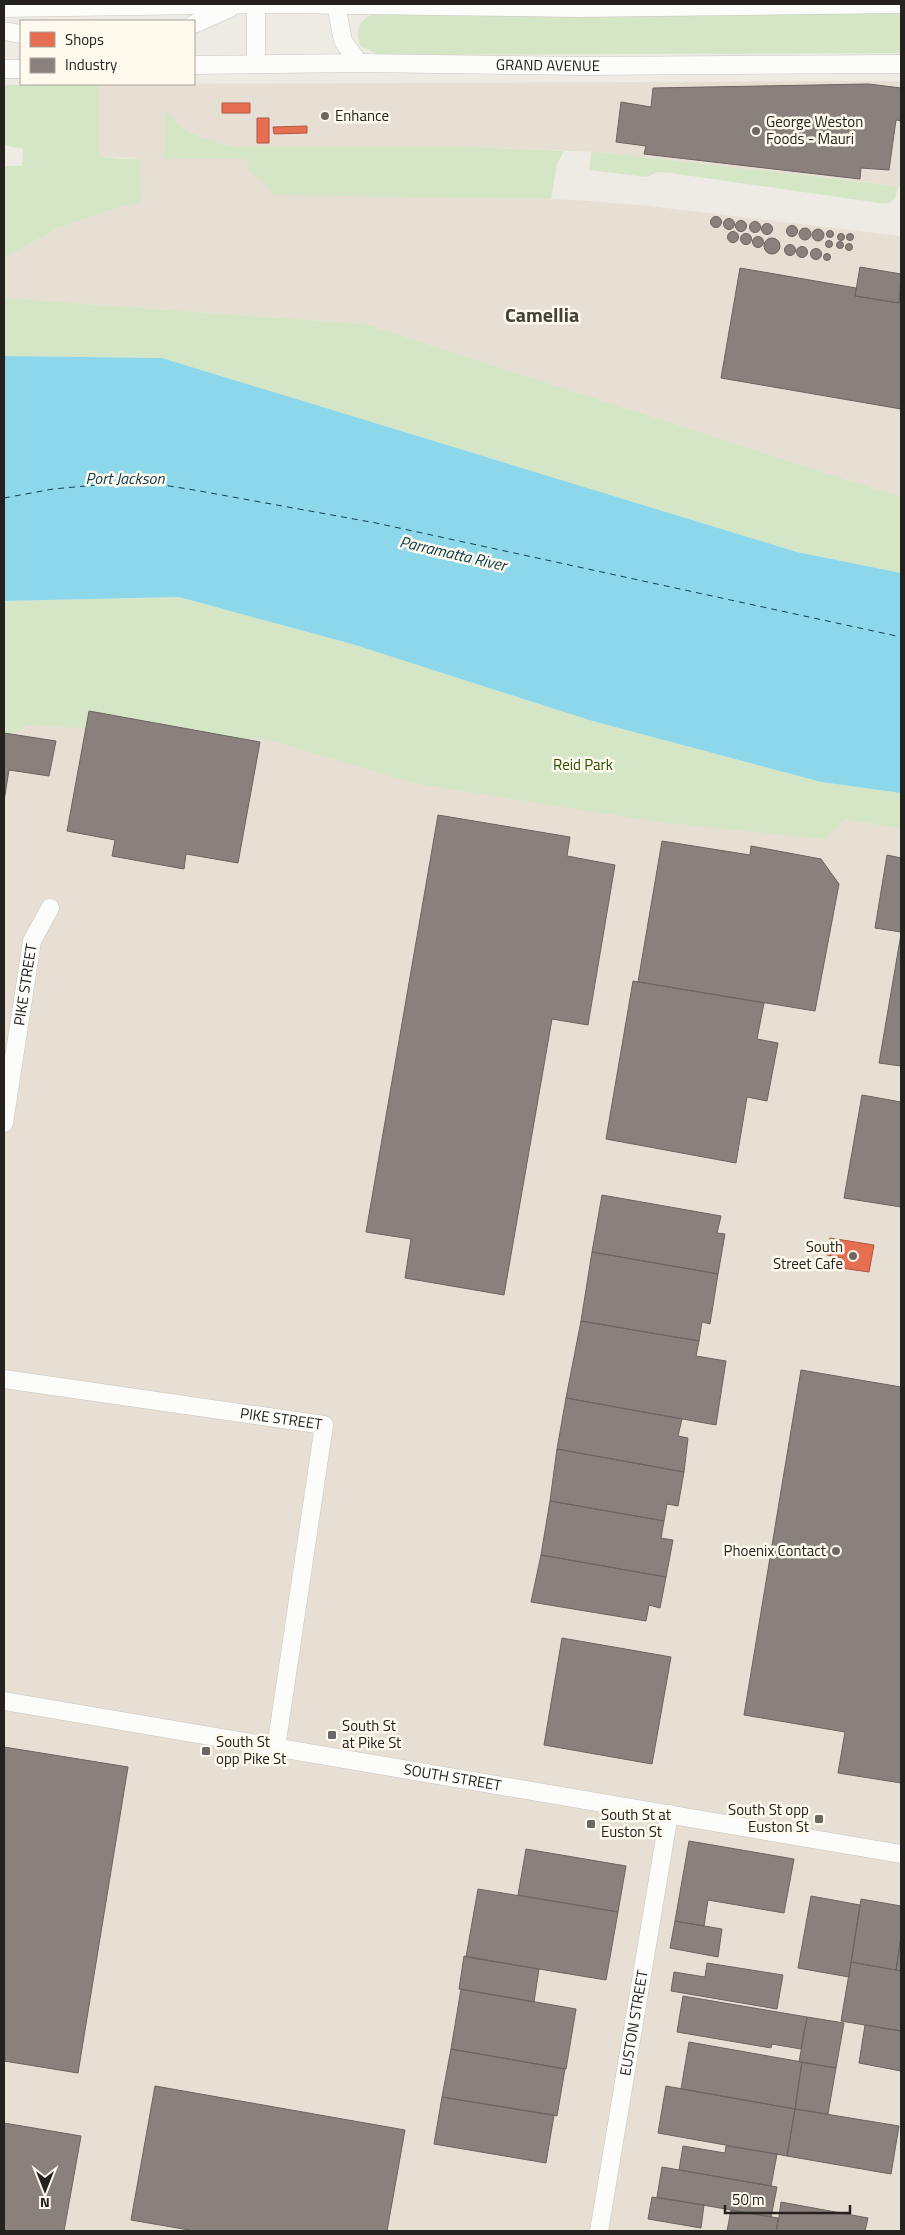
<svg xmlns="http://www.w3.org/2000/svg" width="905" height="2235" font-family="'Titillium Web',sans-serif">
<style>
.built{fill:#e7dfd3}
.green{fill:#d5e6c7}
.water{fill:#8cd8ea}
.shops{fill:#e76f51;stroke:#ac5842}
.industry{fill:#8a817c;stroke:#6b6460}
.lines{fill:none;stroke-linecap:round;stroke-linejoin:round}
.ferry{stroke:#0e414c;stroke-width:1;stroke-dasharray:6 5;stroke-linecap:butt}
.minor-casing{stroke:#c9c6c2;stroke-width:19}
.minor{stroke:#fcfcfb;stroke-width:18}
.poi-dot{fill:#6b6763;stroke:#fff9ee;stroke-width:2}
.labels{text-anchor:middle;stroke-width:5;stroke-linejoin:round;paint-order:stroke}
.street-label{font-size:15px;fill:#24211e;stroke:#fff9ee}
.poi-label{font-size:15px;fill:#24211e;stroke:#fff9ee;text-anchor:start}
.park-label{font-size:15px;fill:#295105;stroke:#fff9ee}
.water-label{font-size:16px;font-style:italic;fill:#0e414c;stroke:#fff9ee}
.district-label{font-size:20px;font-weight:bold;fill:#454038;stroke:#fff9ee}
</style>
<rect width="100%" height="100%" fill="#eeeae4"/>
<path class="built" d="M901,81V186L598,152L473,147H232L191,133L180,126L167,112L165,113L164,159H248V171L265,183L469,197L576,200L649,206L901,236V497L365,324L4,298V258L58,228L123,206L140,203V159L99,156V84Z
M30,725L267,739L844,819L901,829V2231H4V738Z"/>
<path class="green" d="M901,12V53L378,55L361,46C354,32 358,22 371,15Z
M99,84V156L122,159H140L141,203L123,206L58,228L4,258V166H22L23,149L4,145V85Z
M165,112H168L180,126L191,133L232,147H473L564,151L557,164L551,199L273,195L265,183L248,171L247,159H164Z
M591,152H598L898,186C896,196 896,201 886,204L671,173L658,172L646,177L589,170Z
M4,298L365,324L901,497V573L797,552L162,358L4,356Z
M179,597L352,644L589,720L821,782L901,793V829L844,819L826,839L658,822L418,784L269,740L30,725L4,738V601Z"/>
<path class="water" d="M4,356L162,358L797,552L901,573V793L821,782L589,720L352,644L179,597L4,601Z"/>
<path class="shops" d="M222,103H250V113H222Z
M257,118H269V143H257Z
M307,126V133L274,134L273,127Z
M830,1238L874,1245L869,1272L841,1268L843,1258L827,1255Z"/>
<path class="industry" d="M869,84L901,88V121L896,120L889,170L861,168L860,179L644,154L646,146L616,142L621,102L651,107L653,88Z
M710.5 222a5.5 5.5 0 1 1 11 0a5.5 5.5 0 1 1-11 0Z
M723.5 224a5.5 5.5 0 1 1 11 0a5.5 5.5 0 1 1-11 0Z
M735.5 226a5.5 5.5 0 1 1 11 0a5.5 5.5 0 1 1-11 0Z
M749.5 227a5.5 5.5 0 1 1 11 0a5.5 5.5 0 1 1-11 0Z
M761.5 229a5.5 5.5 0 1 1 11 0a5.5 5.5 0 1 1-11 0Z
M786.5 231a5.5 5.5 0 1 1 11 0a5.5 5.5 0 1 1-11 0Z
M799 234a6 6 0 1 1 12 0a6 6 0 1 1-12 0Z
M812 235a6 6 0 1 1 12 0a6 6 0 1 1-12 0Z
M826.5 234a3.5 3.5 0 1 1 7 0a3.5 3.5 0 1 1-7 0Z
M727.5 237a5.5 5.5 0 1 1 11 0a5.5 5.5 0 1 1-11 0Z
M837.5 237a3.5 3.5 0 1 1 7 0a3.5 3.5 0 1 1-7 0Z
M846.5 237a3.5 3.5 0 1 1 7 0a3.5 3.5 0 1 1-7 0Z
M740.5 239a5.5 5.5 0 1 1 11 0a5.5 5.5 0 1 1-11 0Z
M752.5 242a5.5 5.5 0 1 1 11 0a5.5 5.5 0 1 1-11 0Z
M764 246a8 8 0 1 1 16 0a8 8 0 1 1-16 0Z
M825.5 244a3.5 3.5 0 1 1 7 0a3.5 3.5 0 1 1-7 0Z
M836.5 245a3.5 3.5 0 1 1 7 0a3.5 3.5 0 1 1-7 0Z
M845.5 247a3.5 3.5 0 1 1 7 0a3.5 3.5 0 1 1-7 0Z
M784.5 250a5.5 5.5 0 1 1 11 0a5.5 5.5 0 1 1-11 0Z
M796.5 252a5.5 5.5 0 1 1 11 0a5.5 5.5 0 1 1-11 0Z
M810.5 254a5.5 5.5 0 1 1 11 0a5.5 5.5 0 1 1-11 0Z
M823.5 257a3.5 3.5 0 1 1 7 0a3.5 3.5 0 1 1-7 0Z
M860,267L901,274L899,303L855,296Z
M740,268L856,288L855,296L899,303L901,289V409L721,378Z
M89,711L260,742L238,863L186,854L184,869L112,856L115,840L67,831Z
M4,733L56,741L49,776L9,770L4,801Z
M438,815L570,837L567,856L615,865L588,1025L552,1019L504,1295L405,1278L411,1239L366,1232Z
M662,841L750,855L751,846L821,859L839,884L815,1011L638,982Z
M887,855L901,858V932L875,928Z
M901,934V1066L879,1063Z
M633,981L764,1003L757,1039L778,1043L767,1101L747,1097L736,1163L606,1139Z
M862,1095L901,1102V1207L844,1198Z
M602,1195L721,1216L717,1233L725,1234L718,1274L592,1252Z
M592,1252L718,1274L710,1324L702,1322L699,1341L581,1321Z
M581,1321L699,1341L696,1356L726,1361L716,1425L566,1398Z
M801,1370L901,1387V1783L838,1773L845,1732L744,1715Z
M566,1398L682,1419L678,1436L688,1438L684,1472L557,1449Z
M557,1449L684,1472L678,1506L667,1504L664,1521L550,1501Z
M550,1501L664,1521L661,1538L673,1540L666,1577L541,1555Z
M541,1555L666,1577L660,1608L649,1605L646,1621L531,1602Z
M562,1638L671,1657L652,1764L544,1745Z
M4,1747L128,1767L78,2073L4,2061Z
M689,1841L794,1859L784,1913L708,1900L704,1926L675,1921Z
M526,1849L626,1866L618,1912L518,1895Z
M478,1889L618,1912L606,1980L466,1957Z
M811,1896L860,1905L849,1977L798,1968Z
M861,1899L901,1906V1937L896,1970L851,1962Z
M675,1921L722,1929L718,1957L670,1948Z
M901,1937V1971L896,1970Z
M464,1956L539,1969L534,2002L459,1989Z
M851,1962L901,1971V2031L841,2021Z
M707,1963L783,1975L777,2009L671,1991L674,1972L705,1977Z
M461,1989L576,2009L566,2069L451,2049Z
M683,1996L807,2017L801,2049L772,2044L771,2048L677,2032Z
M807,2017L844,2023L836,2068L799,2062Z
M865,2025L901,2031V2071L859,2063Z
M689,2042L802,2062L795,2109L681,2089Z
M451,2049L565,2069L557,2116L442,2097Z
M802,2062L836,2068L828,2114L795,2109Z
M155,2086L405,2130L387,2231H195L131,2220Z
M666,2086L795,2109L787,2156L658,2133Z
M442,2097L554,2115L546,2163L434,2144Z
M795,2109L899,2126L891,2174L787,2156Z
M4,2123L81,2136L64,2231H4Z
M683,2146L725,2153L726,2146L777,2154L771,2186L679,2170Z
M662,2167L777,2187L771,2217L657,2197Z
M652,2197L704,2205L701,2228L648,2219Z
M781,2202L868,2218L865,2231H868H777Z
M731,2210L778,2218L776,2231H727Z"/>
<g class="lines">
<path class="ferry" d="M4,498L53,489L107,484L151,483L194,490L376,523L901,637"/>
<g class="minor-casing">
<g id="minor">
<path d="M256,5V64"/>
<path d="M336,5L343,41L359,63"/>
<path d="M4,8L278,4L578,8L901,4"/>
<path d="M194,24L230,8"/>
<path d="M4,31L21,34"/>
<path id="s1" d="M194,65L359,63L583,66L901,64"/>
<path d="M4,69H21"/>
<path id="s2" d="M4,1123L32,941L50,908"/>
<path id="s3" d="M4,1379L324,1425L276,1748"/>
<path id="s4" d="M4,1701L901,1854"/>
<path id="s5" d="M599,2231L669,1814"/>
</g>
</g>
<use href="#minor" class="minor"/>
</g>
<g class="poi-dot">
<circle cx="325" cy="116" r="5"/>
<circle cx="756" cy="131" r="5"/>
<circle cx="853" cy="1256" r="5"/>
<circle cx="836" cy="1551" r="5"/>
<rect x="327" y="1730" width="10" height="10" rx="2.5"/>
<rect x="201" y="1746" width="10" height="10" rx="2.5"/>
<rect x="814" y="1814" width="10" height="10" rx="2.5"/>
<rect x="586" y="1819" width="10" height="10" rx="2.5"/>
</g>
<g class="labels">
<g class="street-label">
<text dy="5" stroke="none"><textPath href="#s1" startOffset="354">GRAND AVENUE</textPath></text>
<text dy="5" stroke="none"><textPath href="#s2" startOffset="140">PIKE STREET</textPath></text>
<text dy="5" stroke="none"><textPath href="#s3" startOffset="280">PIKE STREET</textPath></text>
<text dy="5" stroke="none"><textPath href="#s4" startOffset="455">SOUTH STREET</textPath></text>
<text dy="5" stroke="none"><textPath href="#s5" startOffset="211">EUSTON STREET</textPath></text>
</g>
<g class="poi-label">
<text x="335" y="121">Enhance</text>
<text x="766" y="127">George Weston<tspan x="766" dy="17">Foods - Mauri</tspan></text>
<text x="843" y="1252" text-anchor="end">South<tspan x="843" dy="17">Street Cafe</tspan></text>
<text x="826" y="1556" text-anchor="end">Phoenix Contact</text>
<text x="342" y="1731">South St<tspan x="342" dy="17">at Pike St</tspan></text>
<text x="216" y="1747">South St<tspan x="216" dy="17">opp Pike St</tspan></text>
<text x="809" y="1815" text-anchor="end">South St opp<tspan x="809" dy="17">Euston St</tspan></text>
<text x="601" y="1820">South St at<tspan x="601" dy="17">Euston St</tspan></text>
</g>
<g class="park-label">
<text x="583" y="770">Reid Park</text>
</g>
<g class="water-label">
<text x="125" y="484">Port Jackson</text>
<text transform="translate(453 553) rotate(13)" y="6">Parramatta River</text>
</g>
<g class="district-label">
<text x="542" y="322">Camellia</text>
</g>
</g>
<rect width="905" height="2235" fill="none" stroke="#24211e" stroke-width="10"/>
<rect x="20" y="20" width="175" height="65" fill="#fff9ee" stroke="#a7a39b"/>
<rect x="30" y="32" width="25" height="15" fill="#e76f51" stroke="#a7a39b"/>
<text x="65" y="45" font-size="15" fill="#24211e">Shops</text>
<rect x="30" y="58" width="25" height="15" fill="#8a817c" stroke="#a7a39b"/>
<text x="65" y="70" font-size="15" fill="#24211e">Industry</text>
<g transform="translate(45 2190) rotate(180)" stroke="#fff9ee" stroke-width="4" paint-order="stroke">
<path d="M0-4L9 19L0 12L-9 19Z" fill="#24211e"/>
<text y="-8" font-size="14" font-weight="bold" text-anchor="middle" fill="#24211e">N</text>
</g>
<path d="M725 2205v8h125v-8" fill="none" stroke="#24211e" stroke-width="2.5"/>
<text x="732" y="2205" font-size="15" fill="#24211e" stroke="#fff9ee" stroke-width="4" paint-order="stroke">50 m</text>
</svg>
